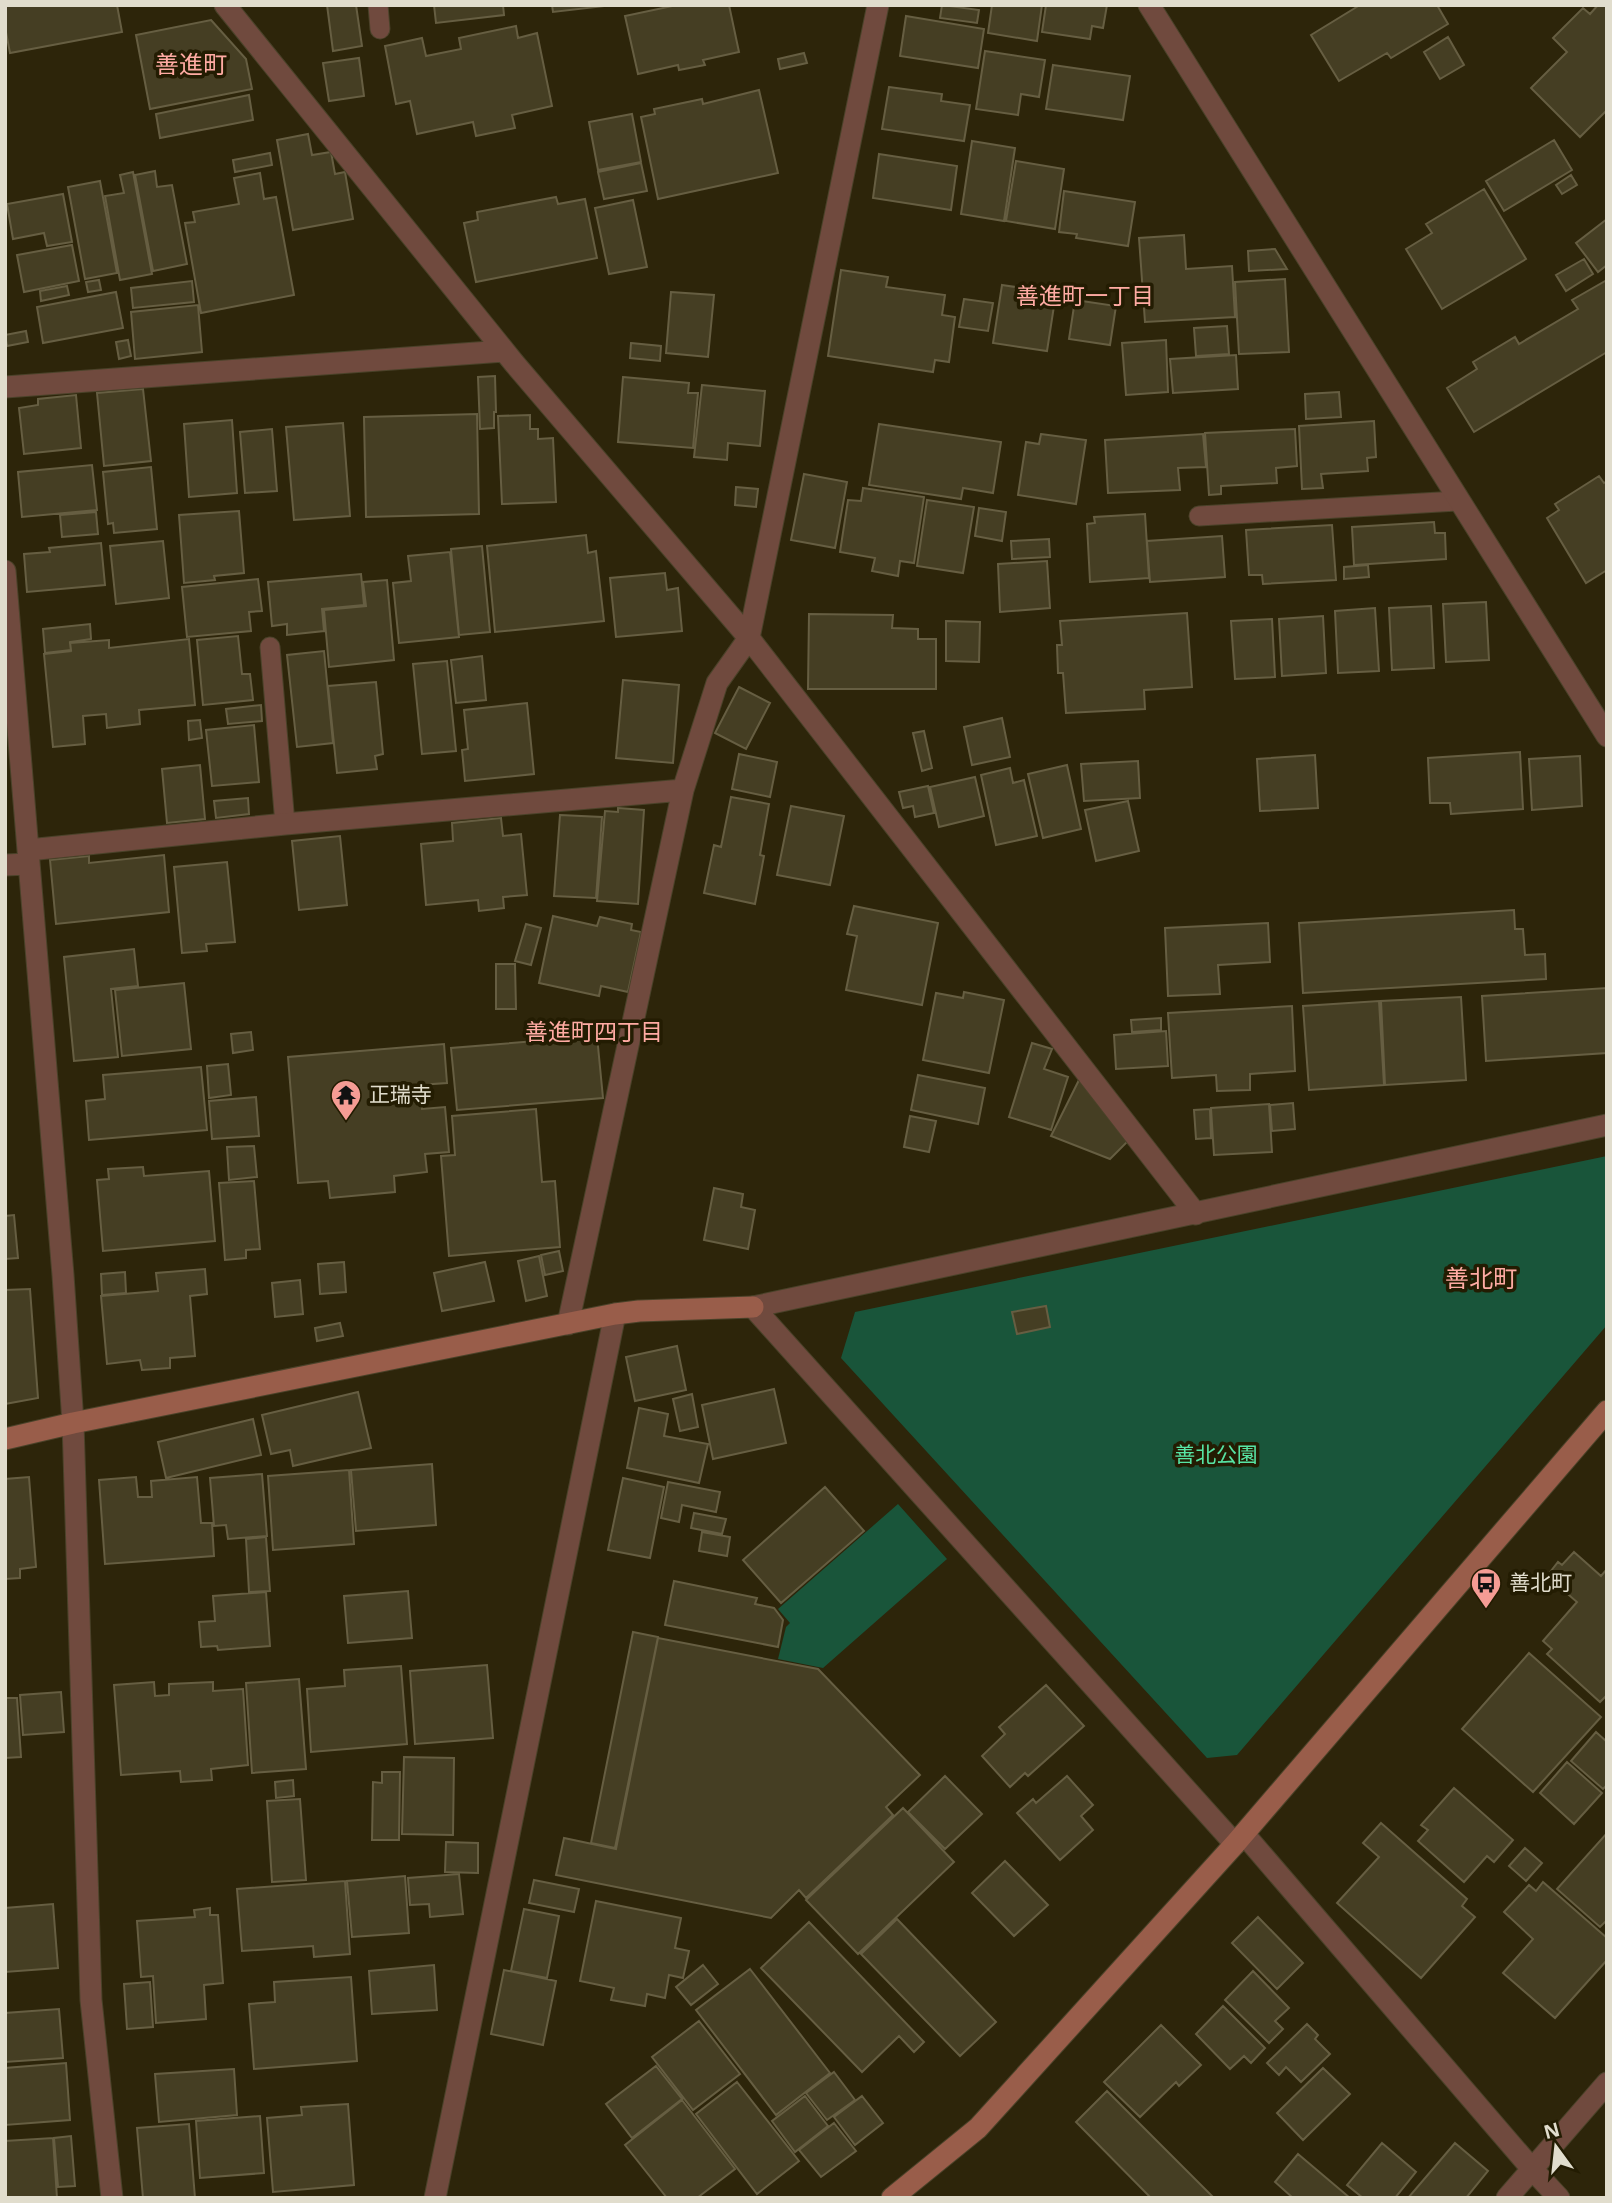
<svg xmlns="http://www.w3.org/2000/svg" width="1612" height="2203" font-family="'Open Sans','Noto Sans JP',sans-serif">
<style>
.green{fill:#19553a}
.building{fill:#453e23;stroke:#665e42;stroke-width:2}
.lines{fill:none;stroke-linecap:round;stroke-linejoin:round}
.lane-casing{stroke:#4a4229;stroke-width:21}
.street-casing{stroke:#4a4229;stroke-width:23}
.secondary-casing{stroke:#4a4229;stroke-width:23}
.lane{stroke:#704a3e;stroke-width:19}
.street{stroke:#704a3e;stroke-width:21}
.secondary{stroke:#995d4a;stroke-width:21}
.labels{text-anchor:middle;stroke-width:7;stroke-linejoin:round;paint-order:stroke}
.poi-label{font-size:21px;fill:#e1ddcd;stroke:#231c02;text-anchor:start}
.park-label{font-size:21px;fill:#57e4a4;stroke:#231c02}
.neighbourhood-label{font-size:23px;fill:#ffaba3;stroke:#231c02}
.quarter-label{font-size:24px;fill:#ffaba3;stroke:#231c02}
</style>
<rect width="100%" height="100%" fill="#2d250a"/>
<path class="green" d="M1607,1156V1325L1237,1755L1207,1758L841,1358L855,1312Z
M898,1504L947,1559L823,1668L778,1659L786,1627L790,1623L778,1609Z"/>
<path class="building" d="M5,5H117L122,32L10,53L5,27Z
M327,5H356L362,46L333,51Z
M434,5H503L504,15L436,23Z
M552,5H613L553,12Z
M677,5H729L739,52L703,60L705,65L679,70L678,65L638,74L625,16Z
M942,5L979,10L977,23L940,18Z
M992,5H1042L1037,41L988,33Z
M1046,5H1107L1103,28L1092,26L1090,39L1042,32Z
M1360,5H1437L1448,24L1391,58L1387,53L1339,81L1311,35Z
M1598,5H1607V110L1580,137L1531,88L1567,52L1553,38L1583,8L1590,14Z
M906,16L984,29L978,68L900,56Z
M211,20L246,59L252,89L150,109L136,35Z
M516,26L518,38L537,33L552,106L512,115L515,128L476,136L473,122L417,134L410,101L396,104L385,46L422,38L426,56L461,49L459,38Z
M1448,37L1464,65L1440,79L1424,52Z
M985,51L1045,60L1039,97L1021,94L1018,115L976,109Z
M804,53L807,63L780,69L778,59Z
M359,58L364,96L329,101L323,63Z
M1053,65L1130,76L1123,120L1046,109Z
M889,87L942,94L941,101L970,105L964,141L882,129Z
M759,90L778,173L658,199L641,117L655,114L654,109L702,99L703,104Z
M249,95L253,120L160,138L156,114Z
M632,114L641,162L598,170L589,122Z
M308,134L312,155L331,152L335,174L345,172L353,219L293,230L277,140Z
M1554,140L1572,170L1504,211L1486,181Z
M972,141L1015,148L1004,221L961,214Z
M270,153L272,165L235,172L233,160Z
M879,154L957,166L951,210L873,198Z
M1016,161L1064,169L1055,229L1006,221Z
M641,163L647,191L604,199L598,172Z
M155,171L157,187L172,185L187,264L153,271L135,175Z
M133,172L152,274L120,280L105,196L124,193L120,175Z
M260,173L264,199L276,197L294,295L201,313L185,223L195,222L193,212L239,204L234,178Z
M1571,175L1577,185L1562,194L1556,185Z
M100,181L117,273L85,279L68,187Z
M1484,189L1526,259L1442,309L1406,249L1432,233L1426,224Z
M1064,191L1135,202L1128,246L1076,238L1077,234L1059,232Z
M63,194L72,242L47,246L44,233L13,239L7,204Z
M556,197L558,204L585,199L597,258L476,282L464,223L478,220L477,212Z
M633,200L647,267L609,274L595,208Z
M1607,219V265L1598,272L1576,243Z
M1184,235L1186,269L1232,266L1235,317L1145,322L1139,238Z
M72,245L79,281L24,292L17,255Z
M1275,249L1287,269L1249,271L1248,251Z
M1584,259L1593,274L1566,291L1556,275Z
M841,270L888,277L886,287L945,295L942,315L955,317L949,362L935,360L933,372L828,356Z
M1285,279L1289,352L1239,354L1235,282Z
M99,280L101,290L88,292L86,282Z
M1607,280V352L1474,432L1447,388L1477,369L1473,362L1515,337L1519,344L1578,309L1572,300Z
M192,281L194,302L133,308L131,288Z
M1002,285L1056,293L1047,351L993,343Z
M67,286L69,295L41,301L40,291Z
M116,292L123,328L43,343L37,307Z
M671,292L714,295L708,357L666,353Z
M964,299L993,303L988,331L959,327Z
M1075,300L1116,306L1110,345L1069,339Z
M198,305L202,352L135,359L131,312Z
M1227,326L1229,354L1196,356L1194,328Z
M26,331L28,342L7,346L5,335Z
M128,340L131,356L119,359L116,342Z
M1166,340L1168,392L1126,395L1122,343Z
M631,343L661,346L660,361L630,358Z
M1236,355L1238,389L1173,393L1170,359Z
M495,376L496,412H494V428L480,429L478,377Z
M623,377L689,383L688,393H698L693,448L618,442Z
M702,385L765,391L760,446L728,443L727,460L694,457Z
M143,389L151,461L104,466L97,393Z
M1339,392L1341,417L1306,419L1305,394Z
M76,395L81,448L24,454L19,408L38,405V399Z
M477,414L479,514L366,517L364,417Z
M530,415V429H538V439L553,438L556,502L502,504L498,416Z
M232,420L237,493L189,497L184,424Z
M1374,421L1376,457L1367,458L1368,471L1321,474L1323,488L1302,489L1299,426Z
M343,423L350,516L294,520L286,427Z
M879,424L1001,442L993,493L963,488L961,499L869,485Z
M272,429L277,491L245,493L240,432Z
M1295,429L1297,466L1276,468L1277,483L1221,486V494L1209,495L1205,433Z
M1041,434L1086,440L1076,504L1018,495L1026,442L1039,444Z
M1203,434L1206,467L1178,468L1180,490L1108,493L1105,440Z
M92,465L97,510L22,517L18,472Z
M151,467L157,529L114,533L113,523L108,524L103,472Z
M804,474L847,482L835,548L791,540Z
M1599,476L1604,483L1607,481V570L1586,583L1547,518L1559,510L1555,504Z
M736,487L758,489L756,507L735,505Z
M863,488L924,497L914,563L900,561L898,576L872,571L875,558L840,552L848,500L861,501Z
M927,500L974,507L963,573L917,566Z
M979,508L1006,512L1002,541L975,536Z
M239,511L244,573L214,576L215,580L184,583L179,515Z
M96,512L98,534L62,537L60,515Z
M1145,514L1149,578L1090,582L1087,524L1095,523L1094,517Z
M1434,522L1435,533H1445L1446,559L1354,565L1352,527Z
M1332,525L1336,580L1263,584L1262,575H1249L1246,530Z
M586,535L588,553L596,551L604,621L495,632L487,546Z
M1222,536L1225,577L1150,582L1147,541Z
M1049,539L1050,557L1012,559L1011,541Z
M163,541L169,598L116,604L110,546Z
M101,543L105,585L27,592L24,554L50,552L49,548Z
M482,546L490,632L459,635L451,549Z
M450,552L459,637L399,643L393,583L411,581L408,556Z
M1047,561L1050,608L1000,612L998,564Z
M1368,565L1369,577L1344,579V567Z
M665,573L667,590L678,588L682,631L616,637L610,578Z
M361,574L364,605L322,609L324,631L287,635V624L272,626L268,582Z
M258,579L262,611L249,612L251,631L187,637L182,587Z
M387,580L394,660L329,667L324,610L366,606L363,582Z
M1486,602L1489,660L1446,662L1443,604Z
M1431,606L1434,668L1392,670L1389,608Z
M1375,608L1379,671L1338,673L1335,611Z
M1187,613L1192,687L1144,690L1145,709L1066,713L1063,673H1058L1057,645H1062L1060,621Z
M809,614L893,615L892,628L918,629V639H936V689H808Z
M1323,616L1326,673L1282,676L1279,619Z
M1272,619L1275,677L1235,679L1231,621Z
M946,621L980,622L979,662L946,661Z
M90,624L91,639L70,642L71,650L45,653L43,629Z
M238,636L242,674H250L253,700L203,705L197,640Z
M189,639L195,705L139,710L140,724L107,728L106,714L83,716L85,744L53,747L44,654L71,651L70,643L109,640V648Z
M324,651L333,743L297,747L287,655Z
M482,656L486,700L456,703L451,660Z
M447,661L456,751L422,754L413,664Z
M623,680L679,685L673,763L616,758Z
M376,682L383,754L375,756L377,769L337,773L328,686Z
M739,687L770,703L746,749L715,733Z
M527,703L534,774L465,781L462,750L468,749L464,710Z
M261,705L262,721L228,724L226,709Z
M1002,718L1010,757L972,765L964,727Z
M200,720L202,738L189,740L188,721Z
M254,725L259,782L212,786L206,730Z
M924,731L932,768L922,771L913,733Z
M1520,752L1523,809L1451,814L1450,803H1430L1428,758Z
M739,754L777,762L770,797L732,789Z
M1315,755L1318,808L1260,811L1257,759Z
M1580,756L1582,806L1532,810L1529,759Z
M1138,761L1140,798L1084,801L1081,764Z
M200,765L205,819L167,823L162,769Z
M1067,765L1081,829L1043,838L1028,774Z
M1010,768L1013,783L1024,780L1037,836L996,845L981,775Z
M975,777L984,816L939,827L930,787Z
M928,786L934,813L915,817L913,806L903,808L899,792Z
M731,797L769,804L760,855L764,856L755,904L704,893L714,845L721,847Z
M248,798L249,814L216,818L214,801Z
M1128,801L1139,851L1096,861L1085,810Z
M791,806L844,816L830,885L777,875Z
M618,808L644,810L638,904L597,901L605,811L618,812Z
M560,815L602,817L596,898L554,896Z
M501,818L503,836L521,834L527,895L503,897L504,908L479,911L478,900L426,905L421,844L453,841L452,823Z
M340,836L347,905L299,910L292,841Z
M164,855L169,912L56,924L50,860L89,856V863Z
M227,862L235,942L206,944L207,951L182,953L174,867Z
M854,906L938,923L922,1005L846,990L857,936L847,934Z
M1514,910L1515,929H1523L1525,955L1545,954L1546,979L1303,993L1299,923Z
M553,916L597,926L600,917L632,924L631,930L641,932L628,992L601,986L599,996L539,983Z
M1268,923L1270,962L1218,965L1220,994L1168,996L1165,928Z
M526,924L541,928L531,965L515,961Z
M134,949L138,986L111,989L118,1057L74,1061L64,957Z
M496,964H515L516,1009H496Z
M184,983L191,1049L122,1056L115,990Z
M1607,988V1053L1486,1061L1482,996Z
M964,992L1004,1000L989,1073L923,1060L936,993L963,998Z
M1461,997L1466,1080L1385,1085L1381,1001Z
M1379,1001L1384,1085L1309,1090L1303,1006Z
M1292,1006L1295,1071L1250,1074V1090L1217,1091L1216,1075L1172,1078L1168,1013Z
M1161,1018V1030L1132,1032L1131,1020Z
M1166,1031L1168,1066L1116,1069L1114,1035Z
M251,1032L253,1050L233,1053L231,1034Z
M597,1036L603,1098L457,1110L451,1048Z
M1032,1043L1052,1049L1044,1069L1068,1077L1051,1130L1009,1117Z
M444,1044L447,1083L419,1085L422,1109L445,1107L449,1152L425,1154L427,1172L394,1176L395,1192L330,1198L328,1181L298,1183L288,1057Z
M228,1064L231,1095L209,1098L207,1066Z
M201,1067L207,1130L89,1140L86,1101L105,1099L103,1075Z
M918,1075L985,1088L978,1124L911,1110Z
M1080,1078L1128,1141L1110,1159L1051,1136Z
M256,1097L259,1136L212,1139L209,1101Z
M1293,1103L1295,1129L1272,1131L1270,1105Z
M1269,1104L1272,1152L1214,1155L1211,1108Z
M536,1109L542,1182L555,1181L560,1247L449,1256L441,1156L455,1155L452,1116Z
M1210,1109L1211,1138L1196,1139L1194,1110Z
M910,1116L936,1121L929,1152L904,1147Z
M254,1146L257,1177L229,1180L227,1147Z
M143,1167L144,1176L209,1171L215,1241L103,1251L97,1180L109,1179L108,1169Z
M254,1181L260,1249L246,1250V1258L225,1260L219,1183Z
M714,1188L743,1194L741,1207L755,1210L748,1249L704,1240Z
M14,1215L18,1258L5,1259V1216Z
M559,1251L563,1271L545,1275L541,1255Z
M539,1256L547,1296L526,1301L518,1261Z
M344,1262L346,1292L320,1294L318,1264Z
M485,1262L494,1301L442,1311L434,1273Z
M205,1269L207,1294L190,1296L195,1356L170,1358V1368L142,1370L140,1360L107,1364L101,1296L158,1291L156,1273Z
M125,1272L126,1293L102,1295L101,1274Z
M300,1280L303,1314L275,1317L272,1283Z
M30,1289L38,1398L5,1404V1290Z
M1046,1306L1050,1327L1017,1334L1012,1312Z
M340,1323L343,1336L317,1341L315,1328Z
M677,1346L686,1390L635,1401L626,1357Z
M774,1389L786,1443L713,1459L702,1405Z
M358,1392L371,1448L293,1466L290,1450L271,1454L262,1415Z
M692,1394L698,1427L680,1431L673,1399Z
M639,1408L668,1414L664,1436L708,1444L699,1483L627,1468Z
M253,1419L261,1455L166,1478L158,1442Z
M432,1464L436,1525L356,1531L351,1470Z
M349,1470L354,1544L273,1550L268,1476Z
M262,1474L267,1536L228,1539L226,1525L214,1526L210,1478Z
M29,1477L36,1567L20,1569V1578L5,1579V1479Z
M136,1477L138,1497H152L151,1481L197,1477L201,1523H212L214,1556L105,1564L99,1480Z
M623,1478L664,1487L650,1558L608,1550Z
M668,1482L720,1492L716,1512L682,1505L679,1522L661,1518Z
M825,1487L864,1531L781,1603L743,1560Z
M694,1513L726,1519L722,1534L691,1528Z
M702,1532L730,1537L727,1556L699,1551Z
M266,1537L270,1591L249,1592L246,1539Z
M1574,1552L1601,1576L1607,1569V1695L1600,1702L1547,1654L1552,1649L1543,1641L1577,1602L1547,1576L1558,1562L1562,1565Z
M674,1581L757,1598L755,1604L774,1608L783,1620L778,1647L665,1625Z
M408,1591L412,1638L348,1643L344,1596Z
M266,1592L270,1646L218,1650L217,1646L201,1647L199,1622L215,1621L213,1596Z
M633,1632L658,1637L615,1848L591,1843Z
M658,1638L818,1669L920,1775L886,1807L893,1815L806,1898L799,1890L771,1918L556,1875L564,1838L616,1849Z
M1529,1653L1601,1717L1533,1792L1462,1729Z
M487,1665L493,1738L415,1744L410,1671Z
M401,1666L407,1744L311,1752L307,1689L345,1686L344,1670Z
M299,1679L306,1769L252,1773L246,1683Z
M154,1682L155,1696L169,1695V1684L213,1682V1691L243,1689L248,1765L211,1769L212,1780L181,1782L180,1771L121,1775L114,1685Z
M1046,1685L1084,1726L1028,1776L1025,1773L1010,1787L982,1756L1005,1734L999,1727Z
M61,1692L64,1732L23,1735L20,1695Z
M5,1698H17L21,1757L5,1758Z
M1596,1732L1607,1742V1785L1603,1789L1571,1761Z
M404,1757L454,1758L453,1835L402,1834Z
M1567,1762L1602,1793L1574,1824L1540,1793Z
M382,1772H400L399,1840H372L373,1782L382,1783Z
M945,1776L982,1814L945,1849L908,1812Z
M1067,1776L1093,1805L1081,1816L1093,1830L1060,1860L1017,1813L1033,1799L1036,1803Z
M293,1780L294,1796L276,1798L275,1782Z
M1454,1788L1513,1840L1494,1862L1487,1856L1464,1882L1418,1841L1428,1830L1421,1825Z
M300,1799L306,1880L272,1882L267,1801Z
M903,1808L954,1862L858,1954L806,1900Z
M1381,1823L1467,1899L1462,1906L1475,1917L1421,1978L1337,1903L1379,1857L1363,1843Z
M1607,1833V1920L1600,1927L1557,1889Z
M446,1842L478,1843V1873L445,1872Z
M1525,1848L1542,1863L1526,1881L1509,1866Z
M1005,1861L1048,1905L1014,1936L972,1893Z
M459,1874L463,1914L430,1917L429,1904L410,1905L408,1878Z
M405,1876L409,1933L352,1937L347,1881Z
M534,1880L579,1889L574,1912L529,1903Z
M345,1881L350,1954L314,1957L313,1946L242,1951L237,1889Z
M1543,1882L1607,1938V1960L1555,2018L1503,1973L1533,1939L1504,1912L1529,1885L1536,1891Z
M596,1901L681,1918L675,1948L689,1951L683,1978L669,1975L665,1998L647,1994L645,2006L611,2000L614,1988L580,1981Z
M53,1904L58,1968L5,1972V1908Z
M210,1908V1915H218L223,1983L204,1985L206,2019L156,2023L153,1976L141,1977L137,1921L195,1917L194,1910Z
M524,1909L559,1916L547,1978L511,1971Z
M1258,1917L1303,1963L1277,1989L1232,1943Z
M897,1919L996,2022L960,2056L861,1954Z
M809,1922L924,2042L914,2052L899,2036L862,2072L761,1968Z
M434,1965L437,2010L372,2014L369,1971Z
M703,1965L718,1984L691,2005L676,1987Z
M750,1969L830,2073L776,2115L696,2010Z
M504,1970L556,1981L543,2045L491,2034Z
M1253,1971L1289,2008L1275,2021L1283,2029L1269,2043L1225,2000Z
M351,1977L357,2061L254,2069L249,2004L275,2002L274,1982Z
M150,1982L153,2027L127,2029L124,1984Z
M1223,2006L1265,2048L1251,2063L1244,2056L1230,2069L1196,2034Z
M59,2009L63,2058L5,2062V2013Z
M699,2021L740,2074L693,2110L652,2057Z
M1307,2024L1318,2035L1315,2039L1330,2054L1301,2082L1286,2067L1279,2075L1267,2063Z
M1161,2025L1201,2065L1179,2086L1176,2082L1140,2117L1104,2082Z
M66,2063L70,2120L5,2125V2068Z
M656,2066L682,2099L632,2138L606,2104Z
M1323,2068L1350,2094L1303,2140L1277,2113Z
M234,2069L237,2115L159,2122L155,2074Z
M834,2072L855,2100L827,2120L806,2093Z
M737,2082L799,2161L757,2194L696,2114Z
M1107,2091L1214,2198H1151L1076,2122Z
M805,2096L828,2126L795,2152L772,2121Z
M862,2096L883,2123L855,2145L834,2117Z
M682,2100L735,2169L697,2198H667L625,2145Z
M348,2104L354,2185L273,2192L267,2118L302,2115L301,2107Z
M260,2116L264,2173L200,2178L196,2121Z
M834,2123L856,2151L821,2177L799,2150Z
M189,2124L195,2198H143L137,2128Z
M71,2136L75,2186L58,2187L54,2138Z
M53,2138L57,2198H5V2141Z
M1382,2143L1416,2172L1395,2198H1363L1347,2185Z
M1455,2143L1488,2171L1466,2198H1408Z
M1298,2154L1350,2198H1293L1275,2182Z"/>
<g class="lines">
<g class="lane-casing">
<path id="lane" d="M378,5L380,29
M1199,516L1457,501
M270,647L285,824"/>
</g>
<g class="street-casing">
<path id="street" d="M225,5L514,363L749,638L1196,1214
M1149,5L1607,736
M5,387L504,351
M5,571L63,1275L73,1423L91,2000L112,2198
M28,850L285,824L683,790
M5,865L29,864
M568,1324L683,790L717,683L749,638L878,5
M1244,1834L1532,2169L1559,2198
M1235,1844L753,1307L1607,1125
M435,2198L615,1314
M1507,2198L1607,2083"/>
</g>
<g class="secondary-casing">
<path id="secondary" d="M5,1439L73,1423L615,1314L639,1311L753,1307
M892,2198L978,2128L1235,1844L1607,1411"/>
</g>
<use href="#lane" class="lane"/>
<use href="#street" class="street"/>
<use href="#secondary" class="secondary"/>
</g>
<defs>
<g id="temple-pin" transform="scale(1.575)"><path d="M0 17L-7.5 6A9.5 9.5 0 1 1 7.5 6Z" fill="#f59c94" stroke="#231c02"/><path d="M0-6L5-2H3V0L6.5 2.5H4V6H1.5V3h-3V6H-4V2.5H-6.5L-3 0V-2H-5Z" fill="#111"/></g>
<g id="bus-pin" transform="scale(1.575)"><path d="M0 17L-7.5 6A9.5 9.5 0 1 1 7.5 6Z" fill="#f59c94" stroke="#231c02"/><path d="M-5-6H5V4H4V6H2V4H-2V6H-4V4H-5ZM-3.5-4V0h7V-4ZM-3.5 1.2v1.5H-2V1.2ZM2 1.2v1.5H3.5V1.2Z" fill="#111"/></g>
</defs>
<g fill-rule="evenodd">
<use href="#temple-pin" x="346" y="1095"/>
<use href="#bus-pin" x="1486" y="1583"/>
</g>
<g class="labels">
<g class="poi-label">
<text x="369" y="1102">正瑞寺</text>
<text x="1509" y="1590">善北町</text>
</g>
<g class="park-label">
<text x="1216" y="1462">善北公園</text>
</g>
<g class="neighbourhood-label">
<text x="1085" y="304">善進町一丁目</text>
<text x="594" y="1040">善進町四丁目</text>
</g>
<g class="quarter-label">
<text x="191" y="73">善進町</text>
<text x="1481" y="1287">善北町</text>
</g>
</g>
<rect width="1612" height="2203" fill="none" stroke="#e1ddcd" stroke-width="14"/>
<g transform="translate(1556 2147) rotate(345)" stroke="#231c02" stroke-width="5" paint-order="stroke">
<path d="M0-5L12 26L0 18L-12 26Z" fill="#e1ddcd"/>
<text y="-10" font-size="19" font-weight="bold" text-anchor="middle" fill="#e1ddcd">N</text>
</g>
</svg>
